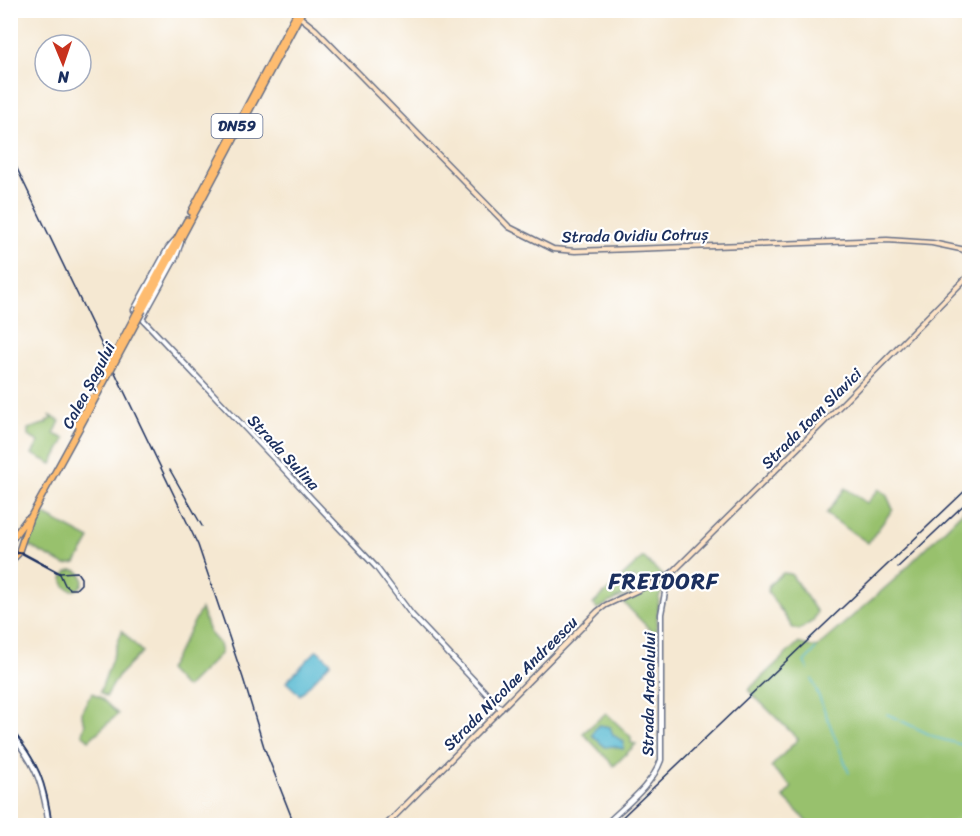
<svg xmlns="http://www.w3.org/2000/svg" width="980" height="836" font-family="Sriracha,sans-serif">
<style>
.green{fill:#98c16d;stroke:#5a7866;stroke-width:1.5}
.water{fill:#52b8d0;stroke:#367497;stroke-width:1.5}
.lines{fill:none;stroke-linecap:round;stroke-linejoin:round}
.stream{stroke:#52b8d0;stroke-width:1.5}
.tertiary-casing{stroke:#677087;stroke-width:7}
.secondary-casing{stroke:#677087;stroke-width:7}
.primary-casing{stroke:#677087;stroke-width:8}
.tertiary{stroke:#fff;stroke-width:4}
.secondary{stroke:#ffe4c6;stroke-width:4}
.primary{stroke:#febc70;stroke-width:5}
.tram{stroke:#1b2f5e;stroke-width:1.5}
.rail{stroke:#1b2f5e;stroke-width:1.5}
.primary-bridge-casing{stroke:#677087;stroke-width:8;stroke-linecap:butt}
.primary-bridge{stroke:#febc70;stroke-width:5}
.labels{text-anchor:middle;stroke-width:4.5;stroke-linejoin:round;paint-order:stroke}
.shield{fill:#fff;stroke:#5f6d8e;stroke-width:1.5}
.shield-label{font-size:15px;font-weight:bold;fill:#1b2f5e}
.street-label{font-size:16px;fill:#1b2f5e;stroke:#fff}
.district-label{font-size:22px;font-weight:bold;letter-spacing:1.5px;fill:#1b2f5e;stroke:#fff}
</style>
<rect width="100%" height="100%" fill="#fff"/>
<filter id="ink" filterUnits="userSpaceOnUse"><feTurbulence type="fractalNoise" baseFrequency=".0167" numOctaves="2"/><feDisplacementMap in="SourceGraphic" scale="12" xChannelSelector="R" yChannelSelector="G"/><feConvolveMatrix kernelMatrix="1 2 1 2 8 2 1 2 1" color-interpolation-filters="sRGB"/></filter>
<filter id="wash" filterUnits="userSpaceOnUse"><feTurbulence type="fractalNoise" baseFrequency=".008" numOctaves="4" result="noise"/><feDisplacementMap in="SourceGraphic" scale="24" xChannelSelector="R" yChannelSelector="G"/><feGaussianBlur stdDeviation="1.35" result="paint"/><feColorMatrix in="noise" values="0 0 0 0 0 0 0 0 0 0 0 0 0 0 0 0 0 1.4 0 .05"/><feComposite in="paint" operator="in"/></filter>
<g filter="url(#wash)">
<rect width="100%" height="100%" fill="#f5e8d2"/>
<path class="green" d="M50,416L60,421L54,434L65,439L52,464L32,454L39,442L28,436V429L47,423L46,421L51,419Z
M845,488L867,503L879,489L886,494L893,509L868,543L826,514Z
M969,505V825H809L800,814L783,797L792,787L771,767L798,739L748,690L798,643L816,648L894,580Z
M41,513L90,539L76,563L65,565L27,545L26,542Z
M643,557L663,576L640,584L635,577L630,581L634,587L633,590L598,609L593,604Z
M63 580a10 10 0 1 1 20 0a10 10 0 1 1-20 0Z
M783,573L791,574L817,612L813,621L799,630L793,628L768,592L769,585Z
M660,582L664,585L659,597L656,632L654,634L621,600Z
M201,609L209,632L219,643L221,653L187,687L183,686L168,670Z
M122,631L142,652L118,676L106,697L100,692Z
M92,693L100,697L118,714L89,740L82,734L85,723C77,713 87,702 92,693Z
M606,713L631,737V743L636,744L614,766L583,733Z"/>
<path class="water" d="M317,650L331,662L300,695L286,682Z
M599,725L610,727L613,735L624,742L623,749L613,746L605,747L592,735L595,729Z"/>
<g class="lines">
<path class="stream" d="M808,669L804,662L816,649
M812,679L849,773
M887,714L937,738L970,747
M963,744L970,737"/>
</g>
</g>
<g filter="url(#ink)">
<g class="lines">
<g class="tertiary-casing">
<path id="tertiary" d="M174,241L168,248L134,310L376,567L412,615L501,709
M142,319L176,257L181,242
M10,732C37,766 43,783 49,826
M604,826C623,807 652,786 661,760V614L667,582L666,577"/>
</g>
<g class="secondary-casing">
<path id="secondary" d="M291,10L315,29L509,227L553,249L575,251L887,240L932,243L970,251
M963,250L970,255
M385,826L598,611L606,605L666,577L674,571L845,401L970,274"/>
</g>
<g class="primary-casing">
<path id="primary" d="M191,212L298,10
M139,308L187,220
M143,310L303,10
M10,542L27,519
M10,562L18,554L30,518L80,427"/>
</g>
<use href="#tertiary" class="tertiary"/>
<use href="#secondary" class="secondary"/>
<use href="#primary" class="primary"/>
<path class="tram" d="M10,554L15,552H21L60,573L77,572L81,578V584L76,589H70L65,585L60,574L21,553L10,555
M10,727C38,762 47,781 52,826"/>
<path class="rail" d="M10,154L198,545L243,678L264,747L295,826
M170,470L202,526
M898,567L970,499
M613,826L970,486"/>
<g class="primary-bridge-casing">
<path id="primary-bridge" d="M102,378L139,308
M77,425L92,397
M80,427L143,310"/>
</g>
<use href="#primary-bridge" class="primary-bridge"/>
</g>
</g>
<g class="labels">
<rect class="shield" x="211.5" y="114" width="51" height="24" rx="4.5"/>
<g class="shield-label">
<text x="237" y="131">DN59</text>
</g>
<g class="street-label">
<text transform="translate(635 235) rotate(-1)" y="6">Strada Ovidiu Cotruș</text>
<text transform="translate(88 385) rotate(-62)" y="6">Calea Șagului</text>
<text transform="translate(811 418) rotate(-45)" y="6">Strada Ioan Slavici</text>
<text transform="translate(284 452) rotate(47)" y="6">Strada Sulina</text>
<text transform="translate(510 683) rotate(-45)" y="6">Strada Nicolae Andreescu</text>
<text transform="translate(648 694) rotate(-89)" y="6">Strada Ardealului</text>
</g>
<g class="district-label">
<text x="664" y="589">FREIDORF</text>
</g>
</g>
<rect width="980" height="836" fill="none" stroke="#fff" stroke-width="36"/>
<g transform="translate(63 63) rotate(178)"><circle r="28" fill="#ffffff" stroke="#a4acbf" stroke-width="1.5"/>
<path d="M0-4.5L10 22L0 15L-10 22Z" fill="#c8321e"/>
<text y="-9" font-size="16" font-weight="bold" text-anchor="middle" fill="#1b2f5e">N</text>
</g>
</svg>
